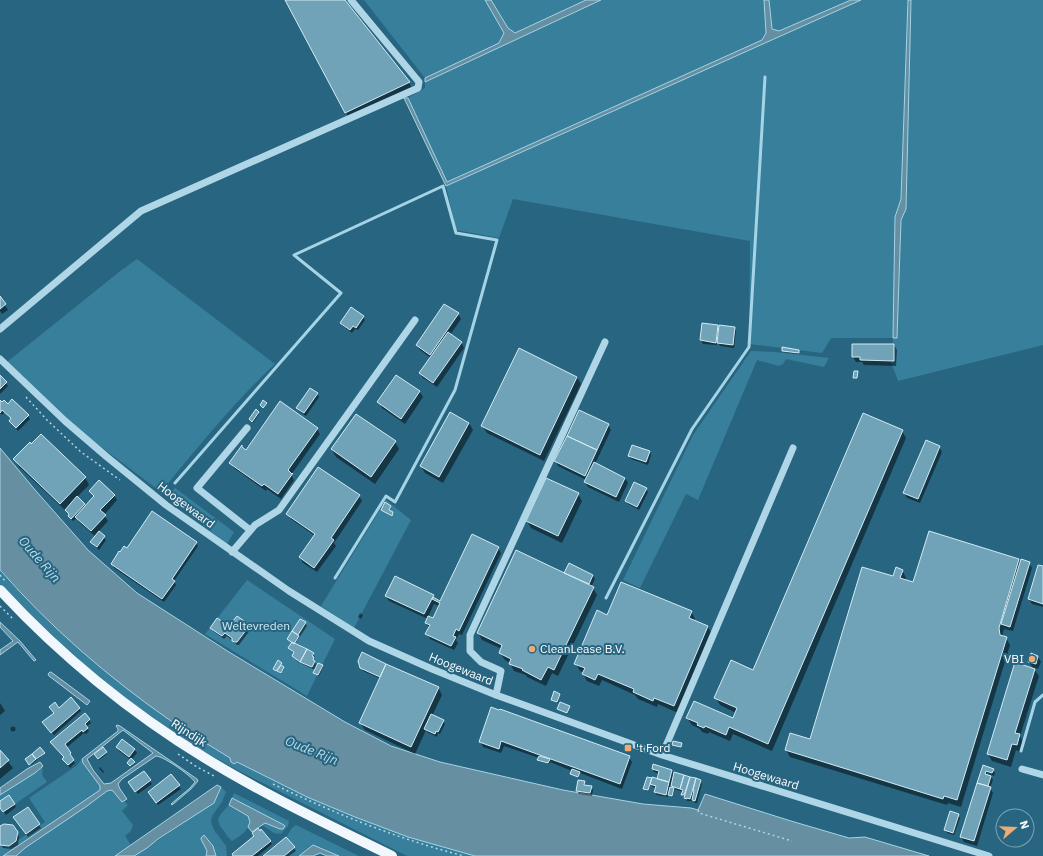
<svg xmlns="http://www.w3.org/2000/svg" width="1043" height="856" font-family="'IBM Plex Sans',sans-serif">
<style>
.green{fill:#387f9c}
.water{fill:#668fa1;stroke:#a4d4e6;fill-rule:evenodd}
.shadow{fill:#0007;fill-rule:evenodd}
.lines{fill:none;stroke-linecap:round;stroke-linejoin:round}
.stream{stroke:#a4d4e6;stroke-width:3}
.building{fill:#70a3b8;stroke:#d2ebf5}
.path{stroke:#afd6e6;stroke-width:1.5;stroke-dasharray:2 3;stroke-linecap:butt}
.minor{stroke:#afd6e6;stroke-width:7}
.major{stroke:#f0f8fd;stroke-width:10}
.poi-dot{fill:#eeac75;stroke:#286580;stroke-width:1.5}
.labels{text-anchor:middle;stroke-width:4;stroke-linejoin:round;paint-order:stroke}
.street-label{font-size:12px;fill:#fff;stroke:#286580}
.park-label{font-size:12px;fill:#d2ebf5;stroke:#286580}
.poi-label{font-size:12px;fill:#fff;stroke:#286580;text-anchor:start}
.water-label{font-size:13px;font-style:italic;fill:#bbdfed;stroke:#286580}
</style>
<rect width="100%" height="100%" fill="#286580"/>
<path class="green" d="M364,0H485L504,33L499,43L425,78Z
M491,0H587L515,33L508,28Z
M602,0H764L766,33L762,40L447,182L408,98L425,88V82Z
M769,0H851L779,31L772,30Z
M861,0H908L901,199L895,217L893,337L897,338L901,220L906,209L911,0H1043V345L898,381L891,362L893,338H831L822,353L749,344L750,241L513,199L499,238L456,230L446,186Z
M137,259L275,364C233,403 197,448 161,492L63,418L7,362L119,272Z
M751,351L775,352L829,358L824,367L786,359L783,364L779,366L757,360L698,500L686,494L640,588L623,580L693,435Z
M175,488L234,532L227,544L167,497Z
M386,500L411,520L354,628L321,606Z
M0,571C50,627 109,678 171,721C191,734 211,746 231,758V762L234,764L237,762C268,778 299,794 331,807C378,827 426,842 475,856H407L243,773L201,750L129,701L93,672L47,631L0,584Z
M247,580L335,639L307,696L205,634Z
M82,759L83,764L100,786V790L3,856H0V845L9,846L45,822L29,798L76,766Z
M43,766L42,775L47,782L15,804L9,795L0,801V795L35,773Z
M221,787L226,792L222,802L212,816L211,822L214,830L226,846L227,856H216L213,846L206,838L201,839L207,851L206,856H134L214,803Z
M112,790L122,802L124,801L128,805L122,811L133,825L131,831L125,836L131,845L115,856H16L25,848L87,806L107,791Z
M234,793L289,821L288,826L281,834L274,833L262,825L264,823L281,829L284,825L232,798Z
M229,805L248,816C253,828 242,835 232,841C229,838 226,835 224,831C213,819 220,815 229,805Z
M296,825L359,856H339L319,847H310L299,856H284L294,847L286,837L292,828Z"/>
<path class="water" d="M485,0H491L508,28L515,33L586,0H601L425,82V78L499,43L504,33Z
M764,0H769L772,29L779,31L851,0H861L446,186L404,98H408L447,182L762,40L766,33Z
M908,0H911L906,209L901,220L897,338H893L895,217L901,199Z
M0,448L36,491L88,550L137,593L229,652L345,722L391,746L440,762L563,790L643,804L691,808L698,810L705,794L791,821L849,838L865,837L929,856H475L408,837L355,817L307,797L237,762L234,764L231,762L230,758C211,746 190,734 171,721C109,678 50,627 0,570Z
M0,622L20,641L36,660L34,661L18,642L15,644L0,655V650L13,641L0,627Z
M50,672H51L90,701L87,705L49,676L48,674Z
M117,725L120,726L197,779L198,781L191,789L172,805L171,804L190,788L195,782C190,775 165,757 156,756L122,779L118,784L120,789L127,799L122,802L113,791L111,790L107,791L87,806L25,848L16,856H3L100,790V786L83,763L82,759L118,731V729L116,726ZM123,730L153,753L111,783L104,784L93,770L87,759Z
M40,762L43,766L35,773L0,795V788L27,769Z
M217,785L221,787L214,803L158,839L147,848L134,856H115Z
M232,798L284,825L285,826L283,829H280L265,823L252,832L248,827L250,822L248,816L229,805Z
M204,835L213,846L216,856H206L207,851L201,839V838Z
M313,845L339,856H327L320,853L313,856H299Z"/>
<path class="shadow" d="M286,0H344L409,83L413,90L350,120Z
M0,298L8,310L2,314L0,311Z
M458,314L461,319L450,335L461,342L464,348L437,387L423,378L420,373L431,358L420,350L417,345Z
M363,317L365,320L358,330L355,329L352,333L343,326L341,323Z
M703,324L717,326L720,330L734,328L736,331L734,348L720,346L717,341V345L703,344L701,340Z
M894,345L897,350L896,366L864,365L862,362H856L853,357Z
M783,350H799V354L783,352Z
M0,376L8,386L0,394Z
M397,376L420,392L423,397L405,424L382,408L379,402Z
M577,377L581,384L544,461L487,433L482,426Z
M311,389L317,394L319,397L306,416L299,411L297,408Z
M0,401L28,416L30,419L18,431L10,421L12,419L5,412L2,415L0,413Z
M256,411L259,414L253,423L250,419Z
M469,423L473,430L443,483L425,473L421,466Z
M608,425L611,430L595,464L625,478L628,483L619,502L588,487L585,482L586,480L558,466L556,461Z
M317,429L320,434L291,475L294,480L281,499L267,489L266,491L234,468L231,463L246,451Z
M902,431L906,438L772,751L733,734L730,741L709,732L708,734L702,732L700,729L692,725L687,718L733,719L736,713L720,705L716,698L754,671Z
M395,442L399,449L375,484L336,457L332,450Z
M939,447L942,452L920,503L907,498L904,493Z
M650,452L651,455L648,465L631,459L629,456Z
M15,460L85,477L89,485L77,497L86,506L94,497L90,491L114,495L117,500L104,515L108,521L98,532L106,540L99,550L91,542L96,537L79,522L77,518L73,521L71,519L66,509L65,510L19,467Z
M646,489L648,492L639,510L628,504L626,501Z
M578,494L582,501L562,543L531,528L527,521Z
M359,496L362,501L334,543L336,546L317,572L303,563L300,557L315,536L291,519L288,514Z
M385,504L391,508L389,512L393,513L392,517L382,510Z
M152,512L196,543L198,546L174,581L176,585L164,602L114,568L113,565L127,550Z
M929,532L1019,560L1021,563H1029L1032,568L1013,631L1004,629L1002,636L1006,638L1010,645L961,807L948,803L947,805L790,757L786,750L811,740L894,577L902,570L906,578L905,581L914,583Z
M498,548L501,553L462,635L459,634L456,640L458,643L454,650L430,639L427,633L429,628L426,623L428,619L389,601L386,596L433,595L435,599L441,602ZM434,604L439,606L433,619L428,617Z
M1043,567V607L1032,604L1029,599Z
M593,575L595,579L591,587L593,588L597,595L558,676L552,673L546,686L527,677L526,675L514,671L510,663L505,660L500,653L502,649L482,640L478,633L567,576Z
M691,611L695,619L694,621L708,627L712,634L678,713L658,704L657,707L638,699L635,695L602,680L599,686L587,681L583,674L584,673L580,671L576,664Z
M360,613L363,615L361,619L358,617Z
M300,620L305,623L307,626L295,644L313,654L315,657L314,659L315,662L317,666L319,664L323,667L319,676L314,673L315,670L298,662L293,656L294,654L289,648L293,643L288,639Z
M249,625L251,629L239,645H237L227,636L224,639L213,631L212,628Z
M362,654L386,665L438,687L442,695L432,716L443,721L445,724L440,734L438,733L437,737L427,732L426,730L415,754L365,730L360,723L381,679L363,671L361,667Z
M1038,657L1041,662L1038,669L1033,667L1039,676L1020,736L1023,742L1020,752L1016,750L1011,767L992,761L988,754L1034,669L1029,662Z
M281,663V666L284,669L281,674L274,669Z
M560,694L558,703L553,701L552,700Z
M0,703L5,711L0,715Z
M569,706L568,714L559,709Z
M79,708L81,711L54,735L46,726L59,709Z
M491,708L629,757L632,762L622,789L580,773L579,778L572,775V771L550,762L549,764L539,761V758L504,746L501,753L483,747L480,741Z
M89,720L91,723L86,727L89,731L86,734L84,733L66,748L71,754L72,757L71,758L75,763L70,768L65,762V758L53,745Z
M10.5 729a2.5 2.5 0 1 1 5 0a2.5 2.5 0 1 1-5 0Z
M122,740L135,750L137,753L131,760L135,763L131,767L129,764L131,760L119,751L117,747Z
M40,749L44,754L31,765L26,759Z
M103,749L107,754L99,760L95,755Z
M0,751L13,768L0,779Z
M100,767L104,772L103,773L99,768Z
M984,767L993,770L995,773L994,776L987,773L986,776L991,777L993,780L990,788L993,793L977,846L964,842L961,837Z
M653,769L672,771L674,775L675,773L700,781L702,784L697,803H695L692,799V801H687L683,795V792L675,789L672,797L668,794V797L657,795L655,792L656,788L653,787L651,783L648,791L645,790L648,778L658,780L660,774L654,772Z
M144,772L152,784L138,794L131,786Z
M584,782L586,786L591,787L593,790L592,796L579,794L577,791Z
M179,786L181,789L158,805L151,795Z
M0,803L14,804L16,807L6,815L0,807Z
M27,808L41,828L28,837L16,820Z
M958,815L960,818L954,835L947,833L946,830Z
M0,827L17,833L19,836L18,845L11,849L3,848L0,844Z
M270,841L272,844L258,856H234Z
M294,848L296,851L289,856H264Z"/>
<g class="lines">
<path class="stream" d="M175,483L341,293L294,255L443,186L456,233L497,240L455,390L395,502L386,496L335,578
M606,598L692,429L749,347L765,77
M1021,751L1035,702L1043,695"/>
</g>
<path class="building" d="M285,0H345L410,82L345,113Z
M0,296L6,304L0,309Z
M444,304L459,313L430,355L416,345Z
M351,307L364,316L356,328L353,326L350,330L340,323Z
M702,323L718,325L716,343L700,340Z
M719,325L735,327L733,345L717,343Z
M448,332L462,342L433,383L419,373Z
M852,344H894V361L860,360V357H852Z
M782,347L799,350V353L782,351Z
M519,348L577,377L540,455L481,426Z
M854,371H858L857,378H853Z
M0,375L7,382L0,389Z
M396,375L420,391L401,419L377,402Z
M310,388L318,393L304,413L296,408Z
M12,399L29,415L16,428L9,421L11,418L2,410L0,413V400L2,402L4,400L8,404Z
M263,400L267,403L263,408L260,405Z
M280,401L318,428L288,470L292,474L293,473L278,494L264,484L262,486L229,463L242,445V447L246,450Z
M256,409L259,412L252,422L249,419Z
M579,410L609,424L597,450L567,436Z
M450,412L469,423L439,477L420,466Z
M863,413L903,430L768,744L729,727L726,735L705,726L704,728L697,725L698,723L686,718L694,701L733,718L737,708L714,698L731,660L753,670Z
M356,414L396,441L371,477L331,449Z
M41,434L86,477L60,504L13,459L30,442L31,444Z
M567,436L597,450L585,476L554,461Z
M926,440L940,446L918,499L903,493Z
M632,445L650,451L646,462L628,456Z
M594,462L625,478L616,497L584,482Z
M318,467L360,495L331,538L334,540L314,568L299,557L315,534L286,514Z
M546,478L579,493L558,536L526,521Z
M99,480L115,495L100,510L106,515L91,531L75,517L94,496L89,491Z
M634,482L647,488L637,507L625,501Z
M77,496L85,504L71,519L68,516L69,514L65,510Z
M385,502L391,506L389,510L393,512L392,516L381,510Z
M152,511L197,542L172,579L175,581L162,599L111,564L119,551L120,552L124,546L127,548Z
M99,531L105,536L97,547L90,542Z
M929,531L1019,559L999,628L1000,635L1007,637L957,800L944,796L943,799L785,750L790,733L810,739L862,567L893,576L896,567L903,570L900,578L913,582Z
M472,534L499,547L459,631L456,629L453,636L456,637L451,646L425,634L430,625L425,623L428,616L433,618L440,603L432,599L433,597L440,601Z
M516,550L594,587L554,670L548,667L541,680L522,670L523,669L509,664L511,659L499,653L502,645L477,633Z
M1021,559L1030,562L1010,627L1001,624Z
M569,563L593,575L589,584L564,573Z
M1038,565L1043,566V604L1028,599Z
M395,576L434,595L424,614L385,596Z
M621,582L692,611L689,618L708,626L674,706L654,698L653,701L633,692L634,689L598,674L595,680L582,674L585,668L574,664L597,610L607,615Z
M237,616L250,625L237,642H235L232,641V638L225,633L222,636L210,628L217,618L229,626Z
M300,619L306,622L298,635L292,631Z
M292,631L299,636L294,644L287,639Z
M292,642L307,649L300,662L292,656L294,652L288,648Z
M307,649L314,653L312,656L314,657L313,660L315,661L312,667L300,662Z
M362,652L386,664L380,677L360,668L358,661Z
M1031,653L1038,656L1036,664L1028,662Z
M278,660L282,663L276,671L273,669Z
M1015,662L1035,669L1015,733L1020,734L1017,745L1012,744L1007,760L987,754Z
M318,663L323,665L318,675L313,673Z
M386,664L439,687L411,747L359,723Z
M281,665L284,667L281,673L277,671Z
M554,691L560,694L557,702L551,700Z
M71,697L80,708L51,733L42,722L54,713L49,707L55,702L59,708Z
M560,702L570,706L567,713L557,709Z
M491,707L499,710L500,709L630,756L620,784L501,741L499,749L479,742Z
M85,713L90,719L85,724L88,728L83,732L82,730L65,744L71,753L70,754L74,760L68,765L62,759L64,757L50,742Z
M431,714L444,720L438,732L436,731L435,734L424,729Z
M122,739L135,749L129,757L116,747Z
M673,741L682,743L681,747L672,745Z
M40,747L45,753L36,759L32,754Z
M103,747L107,752L98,759L94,754Z
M0,750L9,760L0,768Z
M32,754L36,759L29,765L25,759Z
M539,756L550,759L548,763L537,760Z
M131,758L135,762L130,766L127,763Z
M653,764L672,770L669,782L657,779L659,771L652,769Z
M983,765L994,769L992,773L986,771L985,774L991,776L988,786L977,783Z
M572,769L580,772L578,777L570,774Z
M144,771L151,780L135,792L128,782Z
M674,772L684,775L680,789L671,786Z
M171,774L180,785L156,803L148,792Z
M684,775L690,777L684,795H681L683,790L680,789Z
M647,777L652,778L648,790L643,789Z
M652,777L669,782L666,795L654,792L656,786L650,784Z
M690,777L696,778L690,799L687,798V799L684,798Z
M696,778L701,780L695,801L692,800L694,790H693Z
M578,780L585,781L584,785L592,786L590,793L576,791Z
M977,783L991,787L974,841L960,837Z
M670,787L674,788L672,796L668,795Z
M9,795L15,804L3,812L0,808V801Z
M28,807L40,824L26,834L13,817Z
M950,811L959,814L953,833L944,830Z
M4,824L13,825L18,832L16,841L9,846L0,845V826Z
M258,828L260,831L261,829L271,841L252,856H233L232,854L254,836L252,833Z
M286,837L295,847L284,856H263Z"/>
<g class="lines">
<path class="path" d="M26,397L47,420L81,452L120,480
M0,575L6,582
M0,606L14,620
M178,754L197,767L216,777
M273,784C334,813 398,839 464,856
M698,810L699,813L792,841"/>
<path class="minor" d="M0,329L141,211L418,88L419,82L351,0
M0,359L65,421L107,457L166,505L289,591L369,641L432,669L496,695L662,755L989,856
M247,428L197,488L250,530
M232,552L255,525L279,510L415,320
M496,695L501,671L481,662L470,651V635L605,342
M662,755L793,448
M1022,769L1043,775"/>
<path class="major" d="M0,590C59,654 131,713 205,758C265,795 329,825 392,856"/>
</g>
<g class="poi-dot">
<circle cx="532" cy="649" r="4"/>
<circle cx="1032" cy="659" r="4"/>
<rect x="624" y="744" width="8" height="8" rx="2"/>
</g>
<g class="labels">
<g class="street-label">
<text transform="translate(186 505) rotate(37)" y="4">Hoogewaard</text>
<text transform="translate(461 669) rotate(22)" y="4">Hoogewaard</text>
<text transform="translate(189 733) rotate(33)" y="4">Rijndijk</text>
<text transform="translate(766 776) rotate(17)" y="4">Hoogewaard</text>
</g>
<g class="park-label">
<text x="256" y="630">Weltevreden</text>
</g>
<g class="poi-label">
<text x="540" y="653">CleanLease B.V.</text>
<text x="1024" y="663" text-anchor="end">VBI</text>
<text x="636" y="752">'t Ford</text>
</g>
<g class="water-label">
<text transform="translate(40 559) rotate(49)" y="5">Oude Rijn</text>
<text transform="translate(312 750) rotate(22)" y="5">Oude Rijn</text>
</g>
</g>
<g transform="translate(1015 828) rotate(71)"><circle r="19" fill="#286580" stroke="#7ea3b3"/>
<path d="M0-3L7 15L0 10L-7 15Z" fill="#eeac75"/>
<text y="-6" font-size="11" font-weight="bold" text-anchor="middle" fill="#ffffff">N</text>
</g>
</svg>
